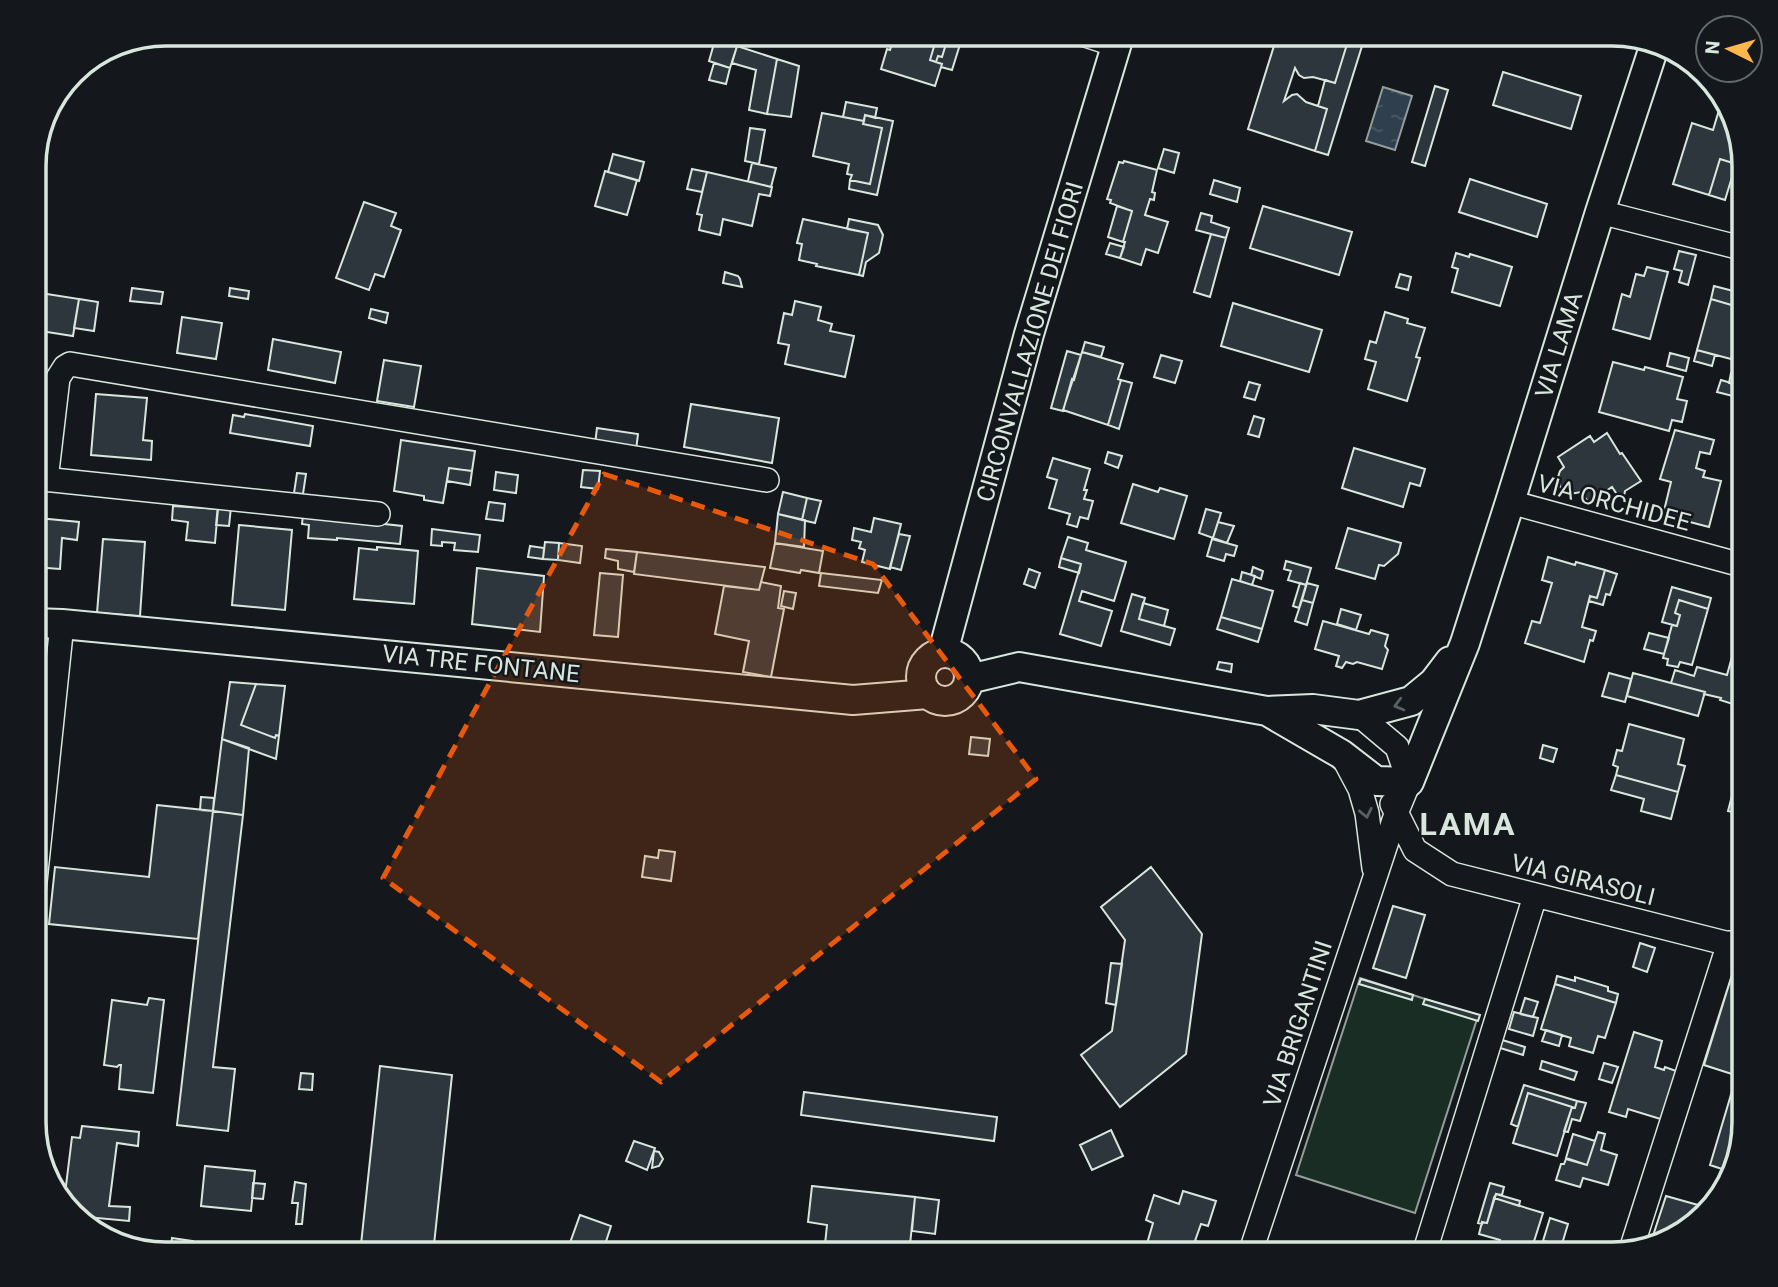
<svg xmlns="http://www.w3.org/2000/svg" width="1778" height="1287" font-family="Roboto,sans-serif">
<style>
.pitch{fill:#1a2d24;stroke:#939e99;stroke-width:2}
.water{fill:url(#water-ripples);stroke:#939e99;stroke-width:2}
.building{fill:#2c363c;stroke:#d8e6dc;stroke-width:2}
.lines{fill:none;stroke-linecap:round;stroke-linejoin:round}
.minor-casing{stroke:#d8e6dc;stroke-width:26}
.tertiary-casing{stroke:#d8e6dc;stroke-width:32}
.minor{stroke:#14181c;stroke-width:23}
.tertiary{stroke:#14181c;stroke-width:28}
.oneway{stroke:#59605f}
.marked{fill:#e8590c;fill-opacity:0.2;stroke:#e8590c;stroke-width:5;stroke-dasharray:14 9;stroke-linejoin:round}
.labels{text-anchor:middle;stroke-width:5;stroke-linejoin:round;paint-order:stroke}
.street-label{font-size:24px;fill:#d8e6dc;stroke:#14181c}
.district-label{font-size:32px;font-weight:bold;letter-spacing:2px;fill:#d8e6dc;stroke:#14181c}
.rim{fill:none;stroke:#d8e6dc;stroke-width:3.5}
</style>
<defs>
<pattern id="water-ripples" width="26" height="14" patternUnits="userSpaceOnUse" patternTransform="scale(1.75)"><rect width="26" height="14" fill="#2f3f4d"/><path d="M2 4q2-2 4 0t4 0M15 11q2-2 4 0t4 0" fill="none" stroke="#4c5b66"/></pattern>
</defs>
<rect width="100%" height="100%" fill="#14181c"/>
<path class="pitch" d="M1360,978L1478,1016L1415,1213L1296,1175Z"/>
<path class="water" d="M1383,87L1412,96L1395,150L1366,141Z"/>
<path class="building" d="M892,33H938L930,60L942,64L935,86L881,69L887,49L890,50L894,37L891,36Z
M938,33L949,34L942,57L938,56L936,62L930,60Z
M1278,33H1320L1348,41L1335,83L1313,77L1304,78L1299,75L1295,68L1284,101L1292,95L1297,94L1306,102L1327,109L1315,151L1248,129Z
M949,34L962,38L952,70L941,67L942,64L936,62L938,56L942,57Z
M715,40L737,46L730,68L709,61Z
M1348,41L1362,46L1328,155L1315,151L1327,109L1318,106L1325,80L1335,83Z
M737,46L777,59L767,114L749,110L756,70L732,63Z
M777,59L799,66L791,117L767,114Z
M714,63L730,68L726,84L709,80Z
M1503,72L1581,96L1571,129L1493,105Z
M1435,86L1448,90L1425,166L1412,162Z
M846,102L877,108L875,118L865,115L864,121L843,117Z
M1719,110L1732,113V112L1741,149L1736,164L1720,159L1709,195L1673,184L1692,123L1713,130Z
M822,113L864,121L863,124L882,128L870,184L850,180L852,175L847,174L849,164L813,156Z
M865,115L893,121L877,195L849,189L850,180L870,184L882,128L863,124Z
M750,128L765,130L759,164L745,161Z
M1164,149L1179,153L1174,173L1158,168Z
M613,154L644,162L639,181L608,172Z
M1720,159L1736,164L1725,200L1709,195Z
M1124,161L1157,170L1152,192L1155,193L1154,200L1150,199L1145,215L1168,222L1158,253L1146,249L1141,265L1120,258L1125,242H1123L1132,211L1110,203L1111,200L1107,199L1119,162L1123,163Z
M752,163L776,168L771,187L748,181Z
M692,169L707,172L702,192L687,189Z
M605,171L637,180L627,215L595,206Z
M707,172L772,187L770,196L759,194L752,226L723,219L720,235L699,230L702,215L697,214Z
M1470,179L1547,204L1537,237L1459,212Z
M1214,180L1240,188L1237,202L1210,194Z
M364,202L396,213L391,226L401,230L384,277L375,274L369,290L336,278Z
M1117,206L1132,211L1123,242L1108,237Z
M1263,206L1352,232L1339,275L1250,248Z
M1201,213L1212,216L1211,222L1229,228L1226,238L1196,230Z
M803,219L868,233L859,275L816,266L817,264L799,260L802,244L797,243Z
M849,219L878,225L883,235L879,253L866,262L863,276L859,275L868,233L847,229Z
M1211,234L1226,238L1210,297L1194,292Z
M1110,243L1124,247L1120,258L1106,254Z
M1679,251L1696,255L1688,285L1679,282L1682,271L1674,269Z
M1456,253L1469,257L1470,254L1512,267L1500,306L1452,292L1458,269L1452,267Z
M1647,267L1668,272L1650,339L1613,329L1622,294L1630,297L1636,274L1644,276Z
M725,272L738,276L740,279L742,287L723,283Z
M1400,274L1411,277L1408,290L1396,287Z
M1714,286L1745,294V309L1711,299Z
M132,288L163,292L161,304L130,301Z
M230,288L249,291L248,299L229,296Z
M34,292L79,299L73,336L34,330Z
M79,299L98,302L94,331L74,328Z
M1711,299L1745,309L1731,359L1697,350Z
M795,301L821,307L818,320L832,324L830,331L854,336L845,377L785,364L789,345L778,343L784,313L792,315Z
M1233,303L1322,330L1309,372L1221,346Z
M371,309L388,313L386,323L369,318Z
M1385,312L1408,319L1407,323L1425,328L1416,357L1420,358L1407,401L1368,389L1376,362L1365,359L1370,341L1376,343Z
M182,317L222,323L216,359L177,353Z
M273,339L341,352L335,383L268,370Z
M1085,342L1104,347L1101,357L1082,352Z
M1697,350L1715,355L1712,366L1694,361Z
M1067,351L1081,355L1074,380L1072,379L1063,411L1051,408Z
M1082,352L1123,364L1118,379L1121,380L1108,425L1063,410Z
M1670,353L1689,358L1686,371L1667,366Z
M1161,355L1182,361L1175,383L1154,377Z
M384,360L421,366L414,407L377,401Z
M1613,362L1644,370L1645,367L1683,377L1677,399L1687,401L1682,422L1672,420L1669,431L1599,412Z
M1745,368V387L1729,383L1731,373L1742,376Z
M1121,380L1132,383L1119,429L1108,425Z
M1721,380L1745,387V405L1732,402L1733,396L1717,392Z
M1249,382L1260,385L1255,400L1244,397Z
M96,394L147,398L143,440L152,441L151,460L91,455Z
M691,404L779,418L772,463L684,447Z
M245,414L313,426L310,446L230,433L233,415L244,417Z
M1254,416L1264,419L1259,437L1248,434Z
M597,428L638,434L636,450L595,444Z
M1675,430L1714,440L1710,454L1700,452L1696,468L1705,471L1703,477L1721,481L1709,527L1663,515L1671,482L1660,479Z
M1607,433L1620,454L1622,453L1641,481L1625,491L1624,496H1618L1612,487L1589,503L1581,492L1570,494L1560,487L1558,477L1560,471L1564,467L1558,457L1590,436L1594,442Z
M401,440L475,451L472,471L449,468L443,503L424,500V496L394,491Z
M1737,447L1745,449V470L1732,466Z
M1354,448L1425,469L1420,486L1410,483L1403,507L1342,488Z
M1108,452L1122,456L1118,468L1105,463Z
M1053,458L1090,469L1084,490H1087L1084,499L1093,501L1088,519L1080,517L1077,527L1067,524L1070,514L1049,508L1057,480L1047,477Z
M449,468L472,471L470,485L447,481Z
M583,470L600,471L598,489L581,487Z
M496,472L518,475L516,493L494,490Z
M297,473L306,474L303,494L294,493Z
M1133,484L1158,492L1160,488L1187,496L1174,539L1121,523Z
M783,492L807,498L802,520L778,514Z
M807,498L821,501L815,523L802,520Z
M489,502L505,504L503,521L486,519Z
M218,505L231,507L229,526L216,525Z
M173,506L218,509L215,543L186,540L188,522L172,520Z
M1206,509L1221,513L1213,538L1199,533Z
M778,514L805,520L804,547L775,543Z
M303,515L402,526L400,544L337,538V540L308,538L309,525L302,524Z
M38,518L79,522L77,540L62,538L60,569L34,567Z
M874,518L901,524L890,569L862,562L865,550L859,548L861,542L852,540L854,528L871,532Z
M1218,522L1234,526L1227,543L1213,538Z
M239,525L292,530L285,610L232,605Z
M1348,528L1401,543L1398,554L1384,566L1379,565L1375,579L1336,568Z
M432,529L480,535L478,552L454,550L455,543L442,542V546L431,545Z
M899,534L910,536L901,570L890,567Z
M1068,537L1088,543L1086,550L1126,562L1114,601L1082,591L1079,601L1112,611L1101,646L1060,634L1081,564L1061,558Z
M103,539L145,542L140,616L97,613Z
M1212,539L1237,546L1234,556L1226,554L1224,561L1207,556Z
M545,542L559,543L558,560L543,559Z
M559,543L582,546L580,563L558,560Z
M775,543L823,551L819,573L801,570L800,573L770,568Z
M530,546L544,548L543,559L528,557Z
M377,547L418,551L414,604L354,599L359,548L377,550Z
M606,549L637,552L634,572L618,569V561L605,558Z
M637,552L765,567L759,590L634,574Z
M1548,557L1575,565L1576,562L1605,570L1597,598L1590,596L1582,627L1596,631L1593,641L1590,640L1584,662L1525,643L1532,621L1540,623L1552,583L1542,580Z
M1061,558L1081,564L1079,573L1059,567Z
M1286,561L1311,568L1306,585L1288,580L1291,571L1284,569Z
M1253,567L1263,571L1261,579L1251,575Z
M477,568L544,576L540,632L472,624Z
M1029,569L1040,573L1035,588L1024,584Z
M1605,570L1617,574L1610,595L1606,594L1603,605L1589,601L1590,596L1597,598Z
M1242,572L1255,576L1252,585L1240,581Z
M600,573L623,575L618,637L594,635Z
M821,573L882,580L878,593L819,586Z
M1232,579L1273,591L1262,629L1221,617Z
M761,582L781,586L778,608L784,609L771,677L743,672L749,641L715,634L724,586L759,590Z
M1300,583L1306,585L1299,608L1293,606Z
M1307,583L1318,586L1313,603L1302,600Z
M1672,587L1711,598L1708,609L1679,600L1675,613L1680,615L1677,626L1662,622Z
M784,591L796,593L793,609L781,606Z
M1132,594L1145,598L1139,619L1175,629L1170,645L1121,631Z
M1302,600L1313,603L1307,625L1295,621Z
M1679,600L1708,609L1692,665L1680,662L1678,667L1667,665L1668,659L1663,658L1672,625L1677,626L1680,615L1675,613Z
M1143,603L1168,610L1164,626L1139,619Z
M1341,609L1361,615L1356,630L1337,624Z
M1221,617L1262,629L1258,642L1217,629Z
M1323,621L1369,634L1371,630L1388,635L1385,646L1388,650L1382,669L1357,662L1353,664L1346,662L1342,668L1336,666L1339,656L1315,649Z
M1649,633L1669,638L1664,654L1644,649Z
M1735,646L1745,649V708L1720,700L1721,698L1704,694L1705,692L1671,683L1675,670L1694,676L1697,667L1727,675Z
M1219,662L1232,664L1231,672L1217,669Z
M1609,673L1631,679L1625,702L1602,696Z
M1633,673L1705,692L1698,716L1627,696Z
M230,682L256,684L241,725L275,738L276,735L279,736L276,759L222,739Z
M256,684L285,686L279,736L276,735L275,738L241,725Z
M1629,724L1684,739L1678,764L1685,766L1678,792L1616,775L1618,767L1613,765L1617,750L1622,751Z
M971,737L990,739L988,756L969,754Z
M222,739L249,748L243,815L213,811Z
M1543,745L1557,749L1553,762L1540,758Z
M1740,766L1745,767V815L1728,811Z
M1616,775L1678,792L1671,819L1641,811L1644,799L1611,790Z
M201,797L214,798L213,811L200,810Z
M157,805L213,811L198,939L49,924L55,867L149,877Z
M213,811L243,815L213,1067L235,1069L228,1131L177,1125Z
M659,850L675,852L671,881L642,877L645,856L658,858Z
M1151,867L1202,934L1186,1054L1120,1107L1081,1055L1112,1031L1125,940L1101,907Z
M1393,906L1425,915L1406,978L1373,968Z
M1640,943L1655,948L1647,972L1633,967Z
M1111,963L1122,964L1116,1005L1106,1003Z
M1557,976L1575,981V977L1608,987V991L1618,994L1616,1003L1555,984Z
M1731,978L1745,982V1058H1743L1738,1076L1704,1065Z
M1361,979L1413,995L1412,1000L1359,984Z
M1555,984L1616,1003L1605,1038L1598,1036L1593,1053L1569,1046L1571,1038L1541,1029Z
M149,998L164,1000L153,1093L119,1089L121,1065H119L117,1067L104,1065L112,1000L147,1005Z
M1525,998L1538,1002L1533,1017L1520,1014Z
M1425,999L1480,1015L1478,1021L1423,1004Z
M1514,1012L1538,1018L1533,1036L1509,1029Z
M1546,1030L1562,1035L1559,1046L1542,1041Z
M1634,1032L1662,1041L1655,1067L1664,1070L1665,1067L1682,1073L1667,1121L1628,1109L1626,1117L1609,1112Z
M1499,1039L1525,1047L1523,1055L1497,1047Z
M1542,1061L1577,1072L1574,1080L1540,1069Z
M1604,1063L1618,1067L1612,1083L1599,1079Z
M380,1066L452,1075L433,1254H360Z
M301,1073L313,1074L312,1090L299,1089Z
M1736,1076L1745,1078L1743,1102L1730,1098Z
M1524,1085L1577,1101L1575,1108L1528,1093L1518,1127L1511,1124Z
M804,1092L997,1117L994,1141L801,1115Z
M1528,1093L1572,1107L1557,1156L1513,1143Z
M1730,1098L1745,1102V1122L1728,1171L1710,1165Z
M1577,1101L1586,1103L1580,1121L1572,1119L1568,1132L1564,1131L1572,1107L1575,1108Z
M82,1126L139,1132L138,1146L117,1143L109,1206L130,1207L129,1221L76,1216L71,1210L72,1203L64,1202L72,1137L80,1138Z
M1111,1130L1123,1156L1092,1170L1080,1145Z
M1598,1132L1605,1134L1601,1150L1617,1155L1608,1185L1583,1178L1580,1187L1556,1180L1561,1164H1564L1566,1159L1587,1165Z
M1573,1134L1595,1141L1587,1165L1566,1158Z
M634,1141L655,1148L647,1170L626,1161Z
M654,1151L659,1152L663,1159L659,1166L652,1168Z
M205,1166L255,1171L251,1211L201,1206Z
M295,1182L306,1184L302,1224H296L298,1203H292Z
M253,1183L265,1184L263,1199L252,1198Z
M1490,1183L1504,1187L1502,1195L1496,1194L1487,1223L1482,1222V1224L1478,1223Z
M812,1186L915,1197L909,1254H824L827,1225L808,1222Z
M1183,1191L1216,1201L1208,1226L1201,1224L1195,1241L1199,1242L1195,1254H1144L1153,1223L1146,1220L1154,1195L1179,1204Z
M1496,1194L1520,1201L1519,1206L1494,1198Z
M1666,1196L1698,1205L1692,1223L1672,1240L1650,1245Z
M915,1197L939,1200L935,1234L912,1231Z
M1494,1198L1543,1213L1530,1254H1522L1510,1251L1509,1254H1507L1497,1251L1500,1240L1479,1234L1482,1222L1487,1223Z
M580,1215L611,1226L602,1254H566Z
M1550,1218L1568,1224L1559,1254H1548L1552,1243L1543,1241Z
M172,1238L193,1241L191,1254H170Z
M620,1243L637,1245L636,1254H616Z"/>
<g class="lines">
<g class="minor-casing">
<path id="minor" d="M1079,33L1116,45
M1600,212L1745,249
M34,478L378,514
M46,480L58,378L65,367L70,364L767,480
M1510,502L1745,566
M1343,757L1360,789L1367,813L1374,868
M1392,804L1415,850L1452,874L1745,948
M34,891L62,624
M1631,1250L1729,943
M1250,1254L1397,811L1409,782L1397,747L1359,715
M1424,1254L1535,896"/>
</g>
<g class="tertiary-casing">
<path id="tertiary" d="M34,623L62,624L853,700L928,694
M943,652L1029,334L1120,33
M921 677a24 24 0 1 1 48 0a24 24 0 1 1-48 0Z
M969,679L1019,667L1267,711L1313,709L1359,715L1411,701L1434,682L1450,661
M1267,711L1341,754L1376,781L1409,782L1465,643L1510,502L1600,212L1654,47"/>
</g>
<use href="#minor" class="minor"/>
<use href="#tertiary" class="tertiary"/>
</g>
<defs><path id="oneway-chevron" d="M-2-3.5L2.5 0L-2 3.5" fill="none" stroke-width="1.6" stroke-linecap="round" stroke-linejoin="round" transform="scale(1.75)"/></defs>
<g class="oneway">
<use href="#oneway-chevron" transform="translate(1399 705) rotate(165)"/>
<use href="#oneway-chevron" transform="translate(1366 813) rotate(78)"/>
</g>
<path class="marked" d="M604,474L873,564L1036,779L661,1082L383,878Z"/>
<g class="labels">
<g class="street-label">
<text transform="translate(1030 342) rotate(-74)" y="8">CIRCONVALLAZIONE DEI FIORI</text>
<text transform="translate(1559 345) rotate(-73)" y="8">VIA LAMA</text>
<text transform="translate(1614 503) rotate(15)" y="8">VIA ORCHIDEE</text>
<text transform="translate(481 664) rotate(6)" y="8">VIA TRE FONTANE</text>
<text transform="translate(1583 880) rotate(14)" y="8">VIA GIRASOLI</text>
<text transform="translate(1298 1024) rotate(-72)" y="8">VIA BRIGANTINI</text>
</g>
<g class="district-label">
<text x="1468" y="835">LAMA</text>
</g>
</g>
<path d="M0 0H1778V1287H0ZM166 46H1612A120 120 0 0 1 1732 166V1122A120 120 0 0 1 1612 1242H166A120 120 0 0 1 46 1122V166A120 120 0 0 1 166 46Z" fill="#14181c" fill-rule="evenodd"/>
<path class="rim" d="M166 46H1612A120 120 0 0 1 1732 166V1122A120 120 0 0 1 1612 1242H166A120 120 0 0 1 46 1122V166A120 120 0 0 1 166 46Z"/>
<g transform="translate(1729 49) rotate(275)"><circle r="33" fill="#14181c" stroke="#626a69" stroke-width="2"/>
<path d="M0-5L12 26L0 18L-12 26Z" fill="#ffb74d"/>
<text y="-10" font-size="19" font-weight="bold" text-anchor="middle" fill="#d8e6dc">N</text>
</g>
</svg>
